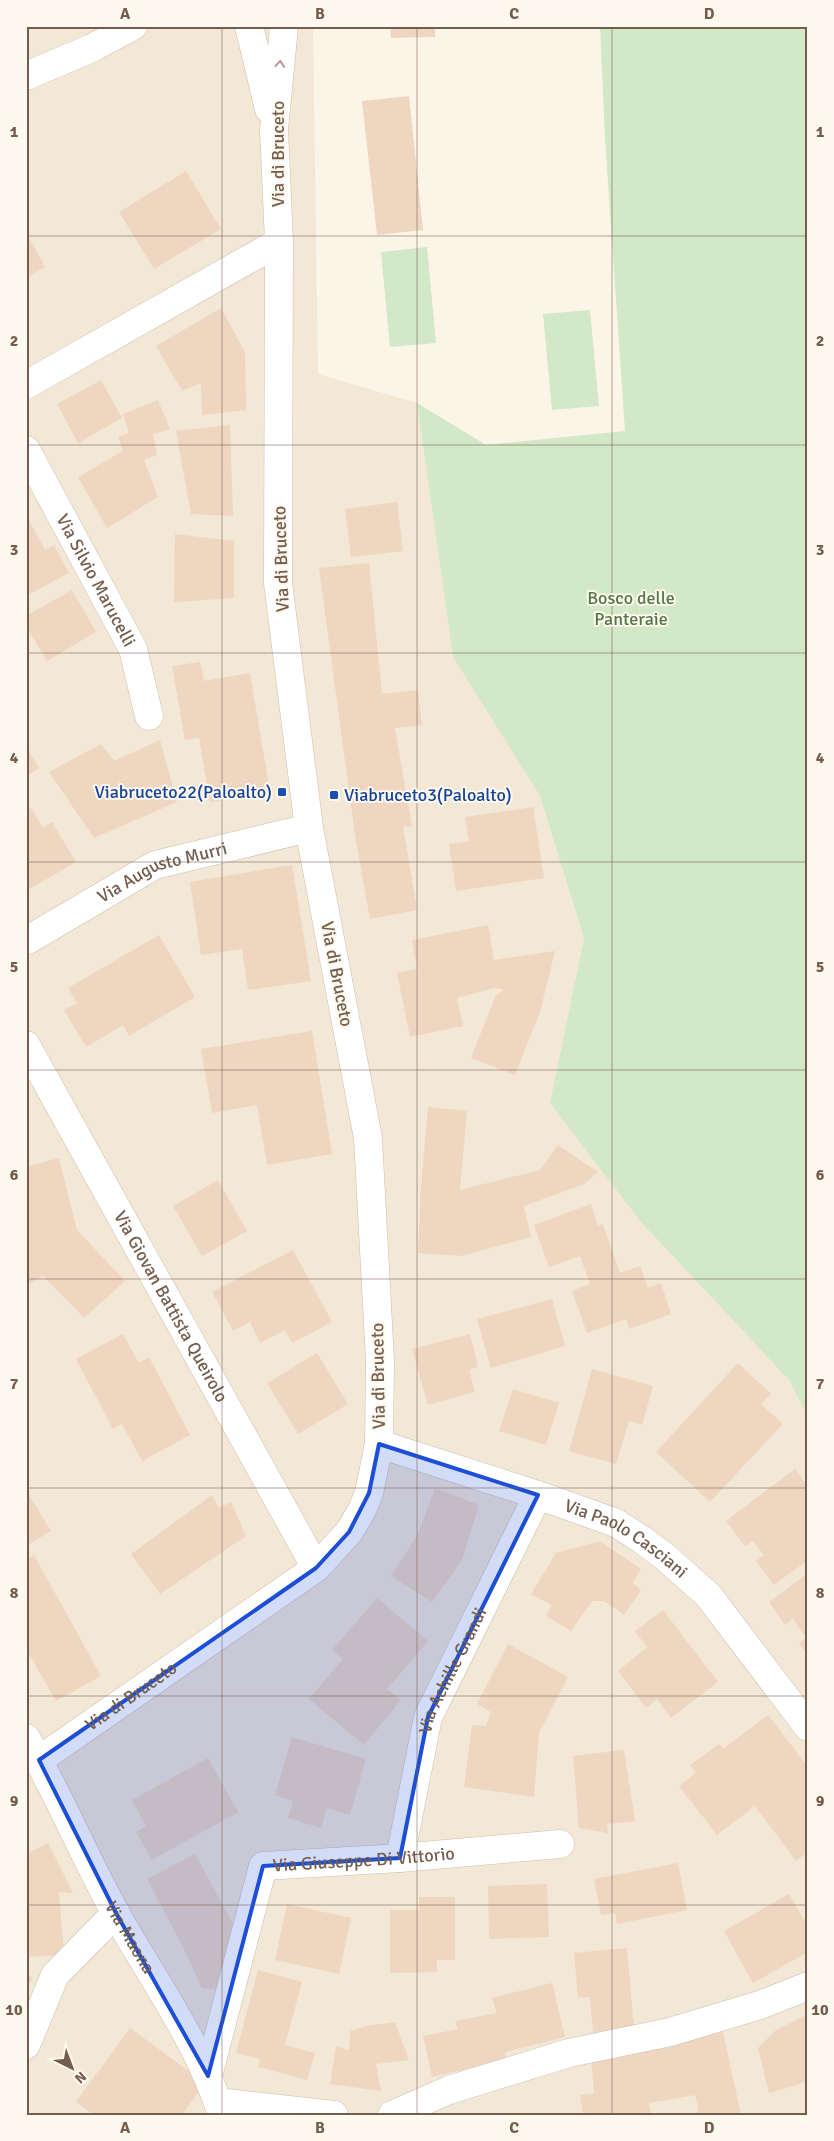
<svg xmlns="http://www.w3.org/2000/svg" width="834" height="2141" font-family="Signika,sans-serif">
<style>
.residential{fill:#f3e7d6}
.green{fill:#d2e8c6}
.building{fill:#efd6c1}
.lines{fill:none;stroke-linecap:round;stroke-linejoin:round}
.minor-casing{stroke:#cdbdae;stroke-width:29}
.secondary-casing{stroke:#cfbeac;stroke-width:29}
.minor{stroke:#fff;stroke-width:28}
.secondary{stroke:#fff;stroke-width:28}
.oneway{stroke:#ac9e94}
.marked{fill:#1d4ed8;fill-opacity:0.2;stroke:#1d4ed8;stroke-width:4;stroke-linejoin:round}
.grid{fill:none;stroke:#745d4d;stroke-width:1;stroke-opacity:0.55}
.transit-dot{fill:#1a4fb4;stroke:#fef9ee;stroke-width:2}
.labels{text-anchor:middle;stroke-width:4;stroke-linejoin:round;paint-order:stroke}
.street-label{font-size:18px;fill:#745d4d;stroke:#fef9ee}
.park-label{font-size:18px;fill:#527945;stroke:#fef9ee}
.transit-label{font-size:18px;fill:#164399;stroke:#fef9ee;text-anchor:end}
.neatline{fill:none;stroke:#745d4d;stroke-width:2}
.grid-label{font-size:16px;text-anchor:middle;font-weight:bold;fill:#745d4d}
</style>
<rect width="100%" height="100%" fill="#fbf5e8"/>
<path class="residential" d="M26,26H313L318,374L417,403L453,657L540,796L584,938L550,1103L640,1221L789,1380L808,1417V2115H26Z"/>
<path class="green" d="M600,26H808V1417L789,1380L640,1221L550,1103L584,938L540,796L453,657L417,403L486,445L625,431L605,139Z
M427,247L436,343L390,347L381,252Z
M590,310L599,406L552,410L543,314Z"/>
<path class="building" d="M390,26H435V37L391,38Z
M409,96L423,230L377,235L362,101Z
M186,171L221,229L154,269L119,212Z
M26,232L45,267L26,278Z
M221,308L245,352L246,410L202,415L201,383L182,391L156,346Z
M101,380L122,418L78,443L57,404Z
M158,400L170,429L153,434L157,455L144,460L158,497L107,528L78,477L123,451L118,437L129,433L123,414Z
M230,425L233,516L191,514L176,431Z
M397,502L403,551L351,557L345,509Z
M28,518L45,550L54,545L69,573L26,596V519Z
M175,534L234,541V598L174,602Z
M369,563L382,694L418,690L422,725L395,728L412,827L403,826L417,910L370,919L355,835L319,568Z
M72,590L96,632L47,661L26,626V616Z
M200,662L204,681L250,673L270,792L210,802L199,738L185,740L172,666Z
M160,740L177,802L94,838L49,772L101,744L114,761Z
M26,746L39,768L26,776Z
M533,807L544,878L456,891L449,844L469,841L465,817Z
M31,808L43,828L52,822L76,862L26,891V811Z
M292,865L311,981L248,990L242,949L201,955L190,882Z
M488,925L494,960L555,951L540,1012L515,1075L471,1058L496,995L504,990L494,988L457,998L463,1026L410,1037L397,973L417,969L412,940Z
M159,935L195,997L129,1036L123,1025L86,1047L64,1010L77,1003L68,988Z
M312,1031L332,1154L267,1165L257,1105L212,1113L201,1049Z
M428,1107L467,1111L460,1190L540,1170L558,1145L598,1172L584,1184L524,1206L531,1237L461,1256L418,1253L421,1187Z
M59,1158L77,1230L125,1281L84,1318L43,1276L26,1285V1167Z
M218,1180L247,1231L202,1256L173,1206Z
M591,1204L598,1226L603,1224L620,1273L640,1266L648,1288L661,1283L671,1314L629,1329L626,1319L587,1333L572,1291L590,1284L580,1256L549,1267L534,1225Z
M293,1250L332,1322L292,1343L285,1330L260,1343L250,1322L233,1331L212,1292Z
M552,1299L565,1346L491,1368L477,1319Z
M123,1334L139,1363L149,1357L190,1435L142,1461L122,1424L113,1429L76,1359Z
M470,1334L478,1367L469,1370L475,1392L428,1405L412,1349Z
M317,1353L348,1404L298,1434L267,1383Z
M738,1363L771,1394L761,1404L783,1424L710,1502L656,1452Z
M592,1369L653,1386L642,1425L629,1421L616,1464L569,1451Z
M513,1389L559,1403L546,1445L499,1431Z
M795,1469L808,1487V1496L805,1498L808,1502V1560L774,1585L756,1561L764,1555L753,1541L745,1546L726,1521Z
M435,1488L479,1505L462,1560L432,1602L391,1576L418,1534Z
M26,1490L51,1531L26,1546Z
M212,1495L219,1508L231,1502L246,1536L160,1594L131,1554Z
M600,1541L641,1569L633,1583L641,1590L624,1615L604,1601H592L571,1631L546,1616L552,1605L531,1594L556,1553Z
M34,1555L101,1676L56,1701L26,1649V1560Z
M808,1573V1655L799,1643L806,1638L793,1619L785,1625L769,1602Z
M377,1598L428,1641L387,1689L401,1700L364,1745L309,1699L343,1659L332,1650Z
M663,1610L718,1682L671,1718L657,1699L646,1708L618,1671L647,1647L635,1631Z
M508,1644L568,1677L539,1733L534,1797L464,1787L472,1725L486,1726L491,1712L477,1704Z
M768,1715L808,1767V1852L796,1861L755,1806L717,1835L679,1786L696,1773L690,1765L719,1744L723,1749Z
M292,1737L366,1759L350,1815L327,1808L321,1828L288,1818L293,1801L275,1795Z
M624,1750L635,1821L607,1824L608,1833L579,1828L573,1756Z
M208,1758L238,1812L152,1860L136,1832L146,1826L132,1800Z
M48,1843L73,1893L59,1892L64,1955L26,1957V1854Z
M195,1854L239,1935L221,1990L202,1988L183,1947L147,1879Z
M678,1863L687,1910L617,1924L615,1913L601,1915L594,1879Z
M547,1884L549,1937L489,1939L488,1886Z
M789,1894L808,1927V1952L753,1983L724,1931Z
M419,1897H455V1960H437V1972L390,1973V1910H419Z
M287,1904L351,1918L339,1974L275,1960Z
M627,1948L635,2039L594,2043L590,1997L578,1998L574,1953Z
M258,1970L302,1982L285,2045L315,2053L307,2080L258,2067L260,2059L236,2053Z
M26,1974L33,1978L26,1989Z
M552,1983L565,2037L505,2052L506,2060L432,2077L423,2036L458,2029L455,2021L497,2013L492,1998Z
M808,2014V2080L797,2085L769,2093L758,2048L776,2030Z
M395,2022L409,2060L376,2064L381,2091L330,2084L336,2046L349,2050L350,2031L367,2026Z
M130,2028L205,2083L182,2115H94L76,2102Z
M723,2032L741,2115H689L699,2111L695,2095L649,2103L651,2115H583L580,2095L594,2094L591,2055Z"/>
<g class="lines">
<g class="minor-casing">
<g id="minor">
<path d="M26,385L279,242"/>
<path id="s1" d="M26,450L133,649L149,716"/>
<path id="s2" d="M26,941L155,865L309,828"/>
<path id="s3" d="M26,1045L316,1568"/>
<path id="s4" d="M379,1444L538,1495L616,1523L641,1539L665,1557L708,1595L808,1727"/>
<path id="s5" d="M400,1858L428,1717L538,1495"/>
<path d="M26,2045L55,1975L116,1913"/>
<path id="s6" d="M208,2076L263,1866L400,1858L560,1844"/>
<path d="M218,2102L334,2115"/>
<path d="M392,2115L449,2090L569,2053L670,2032L760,2005L808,1986"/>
</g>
</g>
<g class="secondary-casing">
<g id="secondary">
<path d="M249,26L269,109"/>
<path d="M26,76L92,48L133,26"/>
<path id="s7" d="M26,1738C59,1795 84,1856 116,1914C153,1980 199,2042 222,2115"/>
<path id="s8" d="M39,1760L316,1568L349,1532L362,1510L369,1493L379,1444L380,1361L368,1138L309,828L278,583L279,242L274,130L284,26"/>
</g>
</g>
<use href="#minor" class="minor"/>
<use href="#secondary" class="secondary"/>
</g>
<defs><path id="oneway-chevron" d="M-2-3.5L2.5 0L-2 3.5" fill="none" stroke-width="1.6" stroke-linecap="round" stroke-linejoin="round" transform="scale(1.25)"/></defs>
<use class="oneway" href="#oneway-chevron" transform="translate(280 64) rotate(-85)"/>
<path class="marked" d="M379,1444L538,1495L428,1717L400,1858L263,1866L208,2076L116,1913L39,1760L316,1568L349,1532L369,1493Z"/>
<path class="grid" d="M222,26V2115M417,26V2115M612,26V2115M26,236H808M26,445H808M26,653H808M26,862H808M26,1070H808M26,1279H808M26,1488H808M26,1696H808M26,1905H808"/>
<g class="transit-dot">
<rect x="277" y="787" width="10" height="10" rx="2.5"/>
<rect x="329" y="790" width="10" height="10" rx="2.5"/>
</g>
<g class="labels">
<g class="street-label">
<text transform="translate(278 154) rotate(-90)" y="6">Via di Bruceto</text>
<text transform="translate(281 559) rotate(-92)" y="6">Via di Bruceto</text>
<text dy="6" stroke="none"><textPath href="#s1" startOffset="148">Via Silvio Marucelli</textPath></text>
<text dy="6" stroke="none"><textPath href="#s2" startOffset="154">Via Augusto Murri</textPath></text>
<text transform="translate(337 974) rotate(79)" y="6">Via di Bruceto</text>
<text dy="6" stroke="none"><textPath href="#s3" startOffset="299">Via Giovan Battista Queirolo</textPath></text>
<text transform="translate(378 1376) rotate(-91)" y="6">Via di Bruceto</text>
<text dy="6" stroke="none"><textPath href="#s4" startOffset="266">Via Paolo Casciani</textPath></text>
<text dy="6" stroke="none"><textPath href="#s5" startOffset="196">Via Achille Grandi</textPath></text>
<text dy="6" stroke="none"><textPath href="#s8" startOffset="112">Via di Bruceto</textPath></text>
<text dy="6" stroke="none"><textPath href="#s6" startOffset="318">Via Giuseppe Di Vittorio</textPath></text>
<text dy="6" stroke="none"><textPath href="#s7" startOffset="225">Via Maona</textPath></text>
</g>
<g class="park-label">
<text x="631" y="604">Bosco delle<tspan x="631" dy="21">Panteraie</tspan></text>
</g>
<g class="transit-label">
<text x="272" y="798">Viabruceto22(Paloalto)</text>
<text x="344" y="801" text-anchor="start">Viabruceto3(Paloalto)</text>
</g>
</g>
<rect width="834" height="2141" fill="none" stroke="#fef9ee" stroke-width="55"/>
<g transform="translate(72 2068) rotate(138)" stroke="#fef9ee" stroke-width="4" paint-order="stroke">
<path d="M0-4L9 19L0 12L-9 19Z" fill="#745d4d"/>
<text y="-8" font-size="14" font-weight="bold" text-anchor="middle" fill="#745d4d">N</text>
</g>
<rect x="28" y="28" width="778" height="2086" class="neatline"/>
<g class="grid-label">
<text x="125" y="19">A</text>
<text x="320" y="19">B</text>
<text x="514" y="19">C</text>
<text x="709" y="19">D</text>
<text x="14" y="137">1</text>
<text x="820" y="137">1</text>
<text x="14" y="346">2</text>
<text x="820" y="346">2</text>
<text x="14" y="555">3</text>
<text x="820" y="555">3</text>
<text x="14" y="763">4</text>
<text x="820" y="763">4</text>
<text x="14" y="972">5</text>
<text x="820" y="972">5</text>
<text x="14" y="1180">6</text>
<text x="820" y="1180">6</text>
<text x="14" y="1389">7</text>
<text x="820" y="1389">7</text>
<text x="14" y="1598">8</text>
<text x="820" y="1598">8</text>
<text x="14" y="1806">9</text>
<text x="820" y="1806">9</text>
<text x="14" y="2015">10</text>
<text x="820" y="2015">10</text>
<text x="125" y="2133">A</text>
<text x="320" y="2133">B</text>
<text x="514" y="2133">C</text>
<text x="709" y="2133">D</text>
</g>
</svg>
